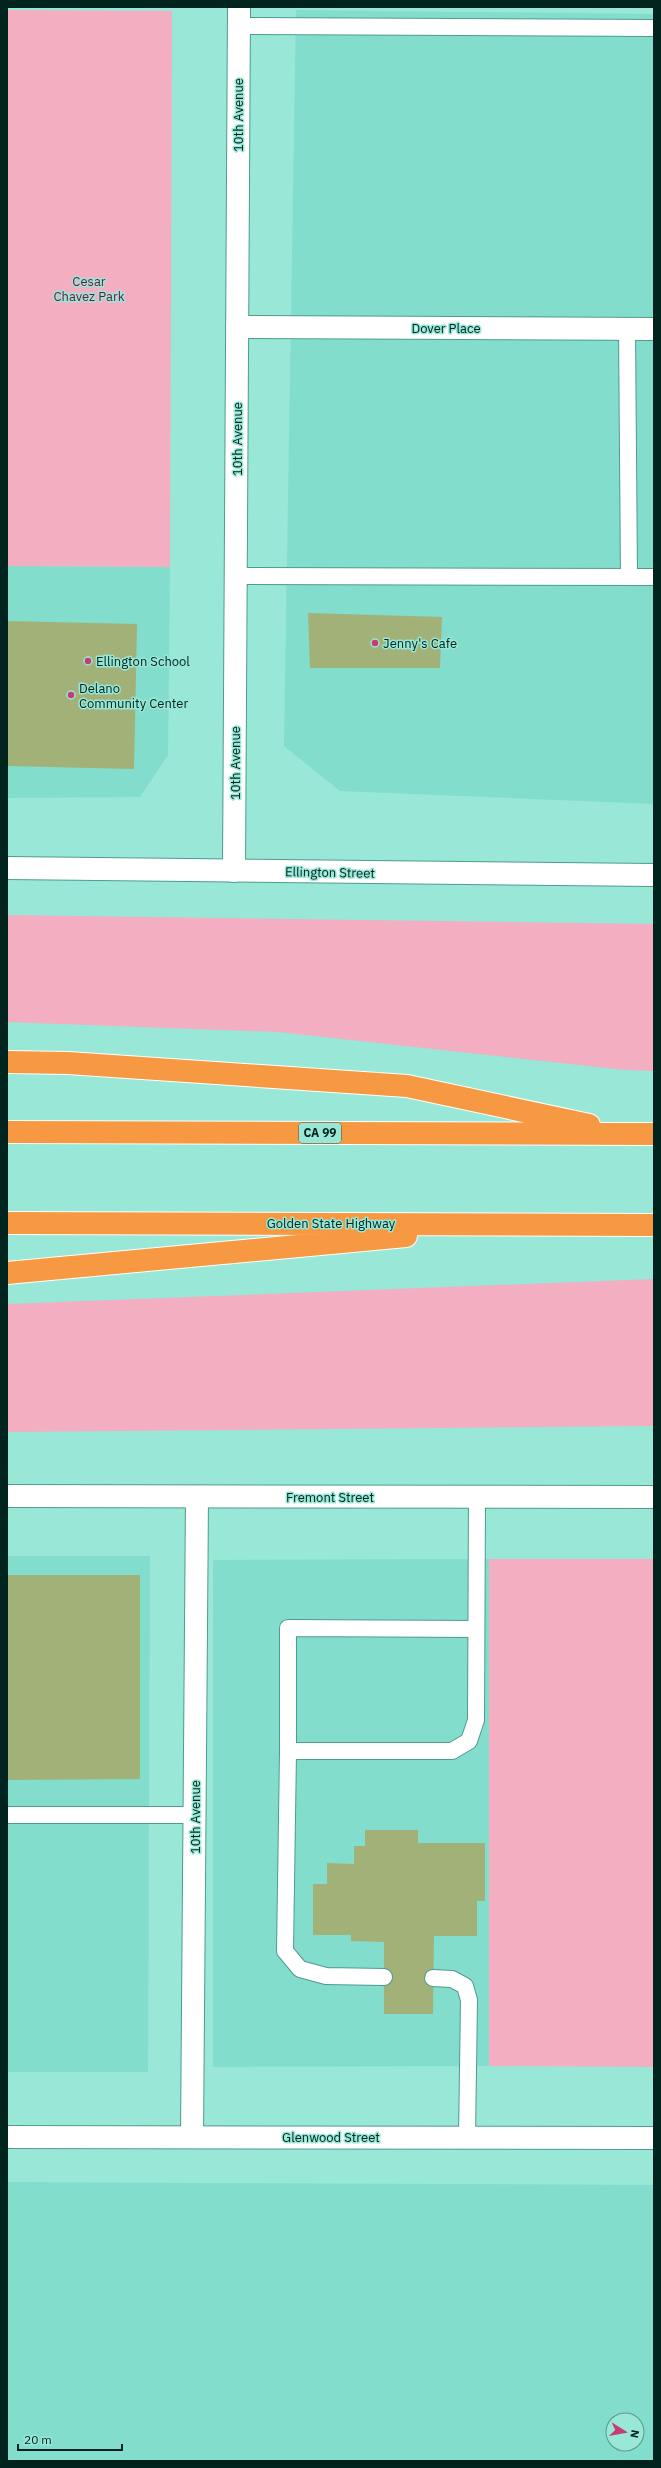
<svg xmlns="http://www.w3.org/2000/svg" width="661" height="2468" font-family="'IBM Plex Sans',sans-serif">
<style>
.built{fill:#82ddcc;fill-rule:evenodd}
.green{fill:#f3aec1}
.building{fill:#a2b177}
.lines{fill:none;stroke-linecap:round;stroke-linejoin:round}
.service-casing{stroke:#4e9c8e;stroke-width:18}
.minor-casing{stroke:#4e9c8e;stroke-width:24}
.tertiary-casing{stroke:#4e9c8e;stroke-width:24}
.motorway-casing{stroke:#fff;stroke-width:24}
.service{stroke:#fff;stroke-width:16}
.minor{stroke:#fff;stroke-width:22}
.tertiary{stroke:#fff;stroke-width:22}
.motorway{stroke:#f69942;stroke-width:22}
.poi-dot{fill:#c73c73;stroke:#98e7d7;stroke-width:1.5}
.labels{text-anchor:middle;stroke-width:3;stroke-linejoin:round;paint-order:stroke}
.shield{fill:#98e7d7;stroke:#2e5e55;stroke-width:1}
.shield-label{font-size:12px;font-weight:bold;fill:#01231d}
.street-label{font-size:13px;fill:#01231d;stroke:#98e7d7}
.park-label{font-size:13px;fill:#77113e;stroke:#98e7d7}
.poi-label{font-size:13px;fill:#01231d;stroke:#98e7d7;text-anchor:start}
</style>
<rect width="100%" height="100%" fill="#98e7d7"/>
<path class="built" d="M296,10L654,14V804L340,791L284,746Z
M7,566L170,567L168,755L140,797L7,798Z
M7,1556H150L148,2072H7Z
M489,1559V2066L213,2067V1560Z
M7,2182L654,2185V2461H7ZM613,2420H637V2444H613Z"/>
<path class="green" d="M7,10L172,11L170,567L7,566Z
M7,915L654,924V1071L625,1070L278,1032L7,1022Z
M654,1279V1426L7,1432V1304Z
M489,1559H654V2067L489,2066Z"/>
<path class="building" d="M308,613L442,617L440,668H310Z
M7,621L137,624L134,769L7,766Z
M7,1575H140V1779L7,1780Z
M365,1830H418V1843H485V1901H477V1936H434L433,2014H384V1942L351,1941V1935H313V1884H327V1863L354,1864V1846H365Z"/>
<g class="lines">
<g class="service-casing">
<path id="service" d="M239,26L654,28
M627,329L629,577
M236,576L654,577
M476,1629L288,1628V1751H452L469,1741L476,1720L477,1497
M288,1751L285,1951L300,1969L326,1976L384,1977
M7,1815H194
M433,1978L452,1979L465,1986L469,2000L467,2138"/>
</g>
<g class="minor-casing">
<path id="minor" d="M237,327L654,329
M234,871L239,7
M7,2137L654,2138
M192,2137L197,1497"/>
</g>
<g class="tertiary-casing">
<path id="tertiary" d="M7,868L654,875
M7,1496L654,1497"/>
</g>
<g class="motorway-casing">
<path id="motorway" d="M7,1062L68,1063L407,1086L589,1125
M7,1132L654,1134
M7,1223L654,1225
M7,1273L406,1236"/>
</g>
<use href="#service" class="service"/>
<use href="#minor" class="minor"/>
<use href="#tertiary" class="tertiary"/>
<use href="#motorway" class="motorway"/>
</g>
<g class="poi-dot">
<circle cx="375" cy="643" r="4"/>
<circle cx="88" cy="661" r="4"/>
<circle cx="71" cy="695" r="4"/>
</g>
<g class="labels">
<rect class="shield" x="299" y="1123" width="42" height="20" rx="3"/>
<g class="shield-label">
<text x="320" y="1137">CA 99</text>
</g>
<g class="street-label">
<text transform="translate(238 115) rotate(-90)" y="5">10th Avenue</text>
<text x="446" y="333">Dover Place</text>
<text transform="translate(237 439) rotate(-90)" y="5">10th Avenue</text>
<text transform="translate(235 763) rotate(-90)" y="5">10th Avenue</text>
<text transform="translate(330 872) rotate(1)" y="5">Ellington Street</text>
<text x="331" y="1228">Golden State Highway</text>
<text x="330" y="1502">Fremont Street</text>
<text transform="translate(195 1817) rotate(-90)" y="5">10th Avenue</text>
<text x="331" y="2142">Glenwood Street</text>
</g>
<g class="park-label">
<text x="89" y="286">Cesar<tspan x="89" dy="15">Chavez Park</tspan></text>
</g>
<g class="poi-label">
<text x="383" y="648">Jenny's Cafe</text>
<text x="96" y="666">Ellington School</text>
<text x="79" y="693">Delano<tspan x="79" dy="15">Community Center</tspan></text>
</g>
</g>
<rect width="661" height="2468" fill="none" stroke="#01231d" stroke-width="16"/>
<g transform="translate(625 2432) rotate(101)"><circle r="19" fill="#98e7d7" stroke="#5c998d"/>
<path d="M0-3L7 15L0 10L-7 15Z" fill="#c73c73"/>
<text y="-6" font-size="11" font-weight="bold" text-anchor="middle" fill="#01231d">N</text>
</g>
<path d="M18 2444v6h104v-6" fill="none" stroke="#01231d" stroke-width="2"/>
<text x="24" y="2444" font-size="12" fill="#01231d" stroke="#98e7d7" stroke-width="3" paint-order="stroke">20 m</text>
</svg>
